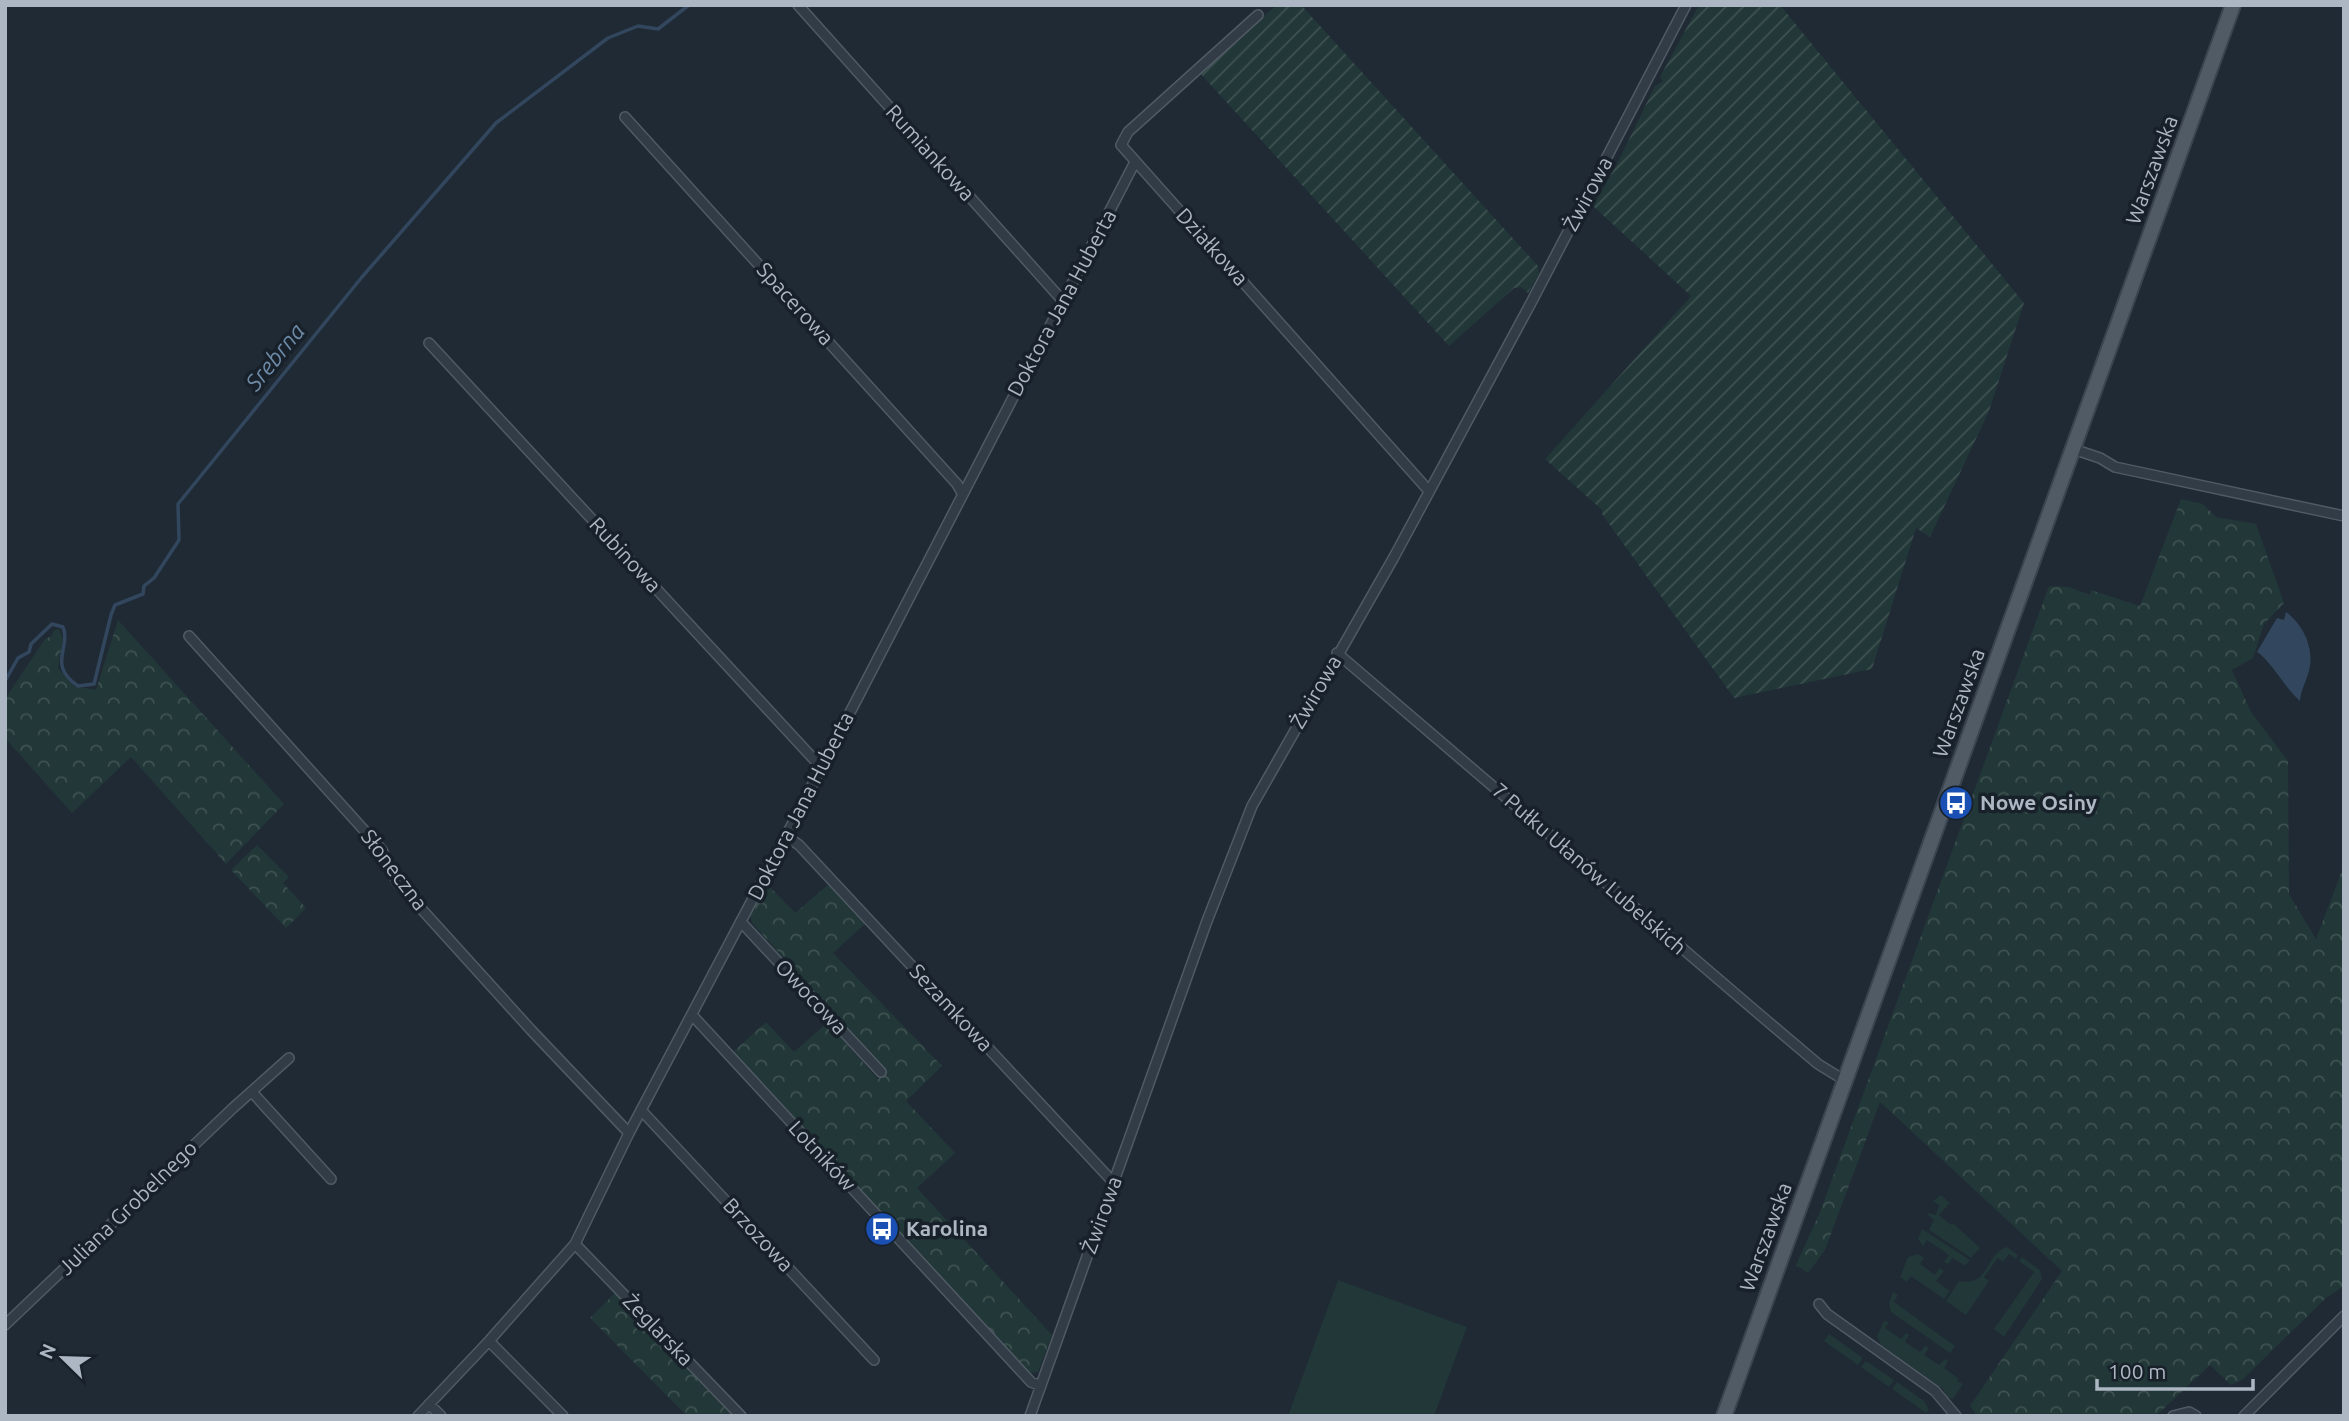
<svg xmlns="http://www.w3.org/2000/svg" width="2349" height="1421" font-family="Ubuntu,sans-serif">
<style>
.grass{fill:#223737}
.forest{fill:url(#forest-crowns)}
.garden{fill:url(#garden-furrows)}
.water{fill:#32475d}
.lines{fill:none;stroke-linecap:round;stroke-linejoin:round}
.stream{stroke:#32475d;stroke-width:3.5}
.minor-casing{stroke:#505a64;stroke-width:12}
.primary-casing{stroke:#3c454f;stroke-width:18}
.minor{stroke:#323c46;stroke-width:9}
.primary{stroke:#505b66;stroke-width:14}
.labels{text-anchor:middle;stroke-width:7;stroke-linejoin:round;paint-order:stroke}
.street-label{font-size:21px;fill:#acb7c3;stroke:#18212a}
.poi-label{font-size:21px;font-weight:bold;fill:#acb7c3;stroke:#18212a;text-anchor:start}
.water-label{font-size:23px;font-style:italic;fill:#6d8aa7;stroke:#18212a}
</style>
<defs>
<pattern id="forest-crowns" width="20" height="18" patternUnits="userSpaceOnUse" patternTransform="scale(1.75)"><rect width="20" height="18" fill="#223737"/><path d="M2 6a3 3 0 1 1 6 0M12 15a3 3 0 1 1 6 0" fill="none" stroke="#3f5252"/></pattern>
<pattern id="garden-furrows" width="10" height="10" patternUnits="userSpaceOnUse" patternTransform="scale(1.75)"><rect width="10" height="10" fill="#223737"/><path d="M-1 1l2-2M0 10L10 0M9 11l2-2" fill="none" stroke="#3f5252"/></pattern>
</defs>
<rect width="100%" height="100%" fill="#1f2a35"/>
<path class="grass" d="M1941,1195L1950,1203L1939,1215L1951,1225L1953,1223L1980,1248L1971,1258L1929,1230L1934,1220L1927,1214L1929,1213L1936,1215L1939,1205L1933,1201Z
M1922,1229L1970,1260L1965,1266L1953,1258L1948,1264L1944,1262L1949,1255L1927,1240L1923,1246L1918,1239Z
M2007,1247L2018,1255L2016,1259L2009,1254L2003,1262L1998,1258L1984,1277L1989,1281L1966,1315L1946,1301L1959,1281C1991,1287 1984,1254 2007,1247Z
M1918,1254L1924,1258L1920,1264L1935,1275L1940,1268L1944,1271L1936,1281L1950,1291L1944,1299L1911,1276L1907,1282L1900,1277L1908,1257Z
M2022,1257L2040,1270L2042,1279L2004,1337L1994,1329L2034,1272L2019,1261Z
M1338,1280L1467,1327L1434,1416H1288Z
M1893,1292L1898,1295L1894,1302L1955,1346L1950,1353L1891,1312L1889,1303Z
M1884,1321L1889,1322L1885,1328L1901,1339L1906,1333L1909,1335L1905,1342L1920,1352L1925,1346L1929,1348L1924,1355L1939,1365L1945,1359L1948,1361L1944,1368L1958,1378L1957,1381L1963,1384L1953,1399L1948,1398L1943,1389L1881,1345L1877,1336Z
M1829,1334L1863,1358L1858,1365L1824,1341Z
M1866,1361L1894,1380L1889,1387L1861,1367Z
M1897,1382L1924,1401L1929,1409L1926,1413L1892,1389Z"/>
<path class="forest" d="M2181,499L2203,504L2216,517L2256,524L2284,603L2264,624L2253,658L2232,670L2251,712L2288,761L2289,894L2316,939L2344,865V1286L2326,1298L2242,1380L2231,1385L2210,1365L2156,1416H1977L1970,1406L2062,1271L1880,1102L1825,1250L1808,1273L1796,1265L1820,1212L2049,586L2069,587L2090,595L2091,590L2140,606Z
M118,620L284,804L226,864L131,757L72,813L5,738V699L45,639L52,636L53,631L59,629L63,639L58,668L74,686L96,690Z
M257,845L289,877L283,883L306,908L286,928L231,870Z
M766,883L795,913L829,884L866,923L833,953L942,1066L906,1101L955,1153L917,1188L1052,1335L1038,1372L1030,1373L733,1052L766,1022L794,1052L827,1023L878,1079L887,1072L753,924L750,916Z
M615,1293L733,1416H687L590,1318Z"/>
<path class="garden" d="M1277,5H1301L1538,266L1539,274L1528,293L1521,287L1514,288L1449,346L1198,71Z
M1699,5H1780L2024,303L1989,411L1930,537L1916,528L1872,669L1734,698L1602,514V510L1545,459L1691,296L1593,206L1616,166L1655,86L1663,81L1660,77Z"/>
<path class="water" d="M2286,612C2304,625 2316,651 2308,674C2305,684 2301,690 2300,701C2284,687 2272,662 2257,652L2277,618L2284,620Z"/>
<g class="lines">
<path class="stream" d="M5,681L18,658L29,652L31,644L52,624L63,627C71,648 47,665 78,686L94,684L111,615L115,605L143,594L144,586L154,578L179,540L178,504L362,277L496,123L608,38L638,26L658,29L689,5"/>
<g class="minor-casing">
<path id="minor" d="M798,5L1062,300
M1258,15L1128,132L1121,145L1429,491
M625,117L957,484L962,493
M429,343L821,767
M2073,449L2100,458L2115,467L2344,516
M189,636L382,850L397,882L531,1030L629,1133
M1337,653L1766,1020L1818,1064L1844,1080
M786,836L799,845L1114,1183
M741,922L881,1072
M692,1015L1031,1382L1041,1386
M252,1092L331,1179
M641,1110L874,1360
M575,1244L741,1416
M1819,1304L1827,1314L1935,1391L1956,1416
M5,1325L233,1108L289,1058
M489,1341L563,1416
M429,1404L441,1416
M418,1416L489,1341L575,1244L629,1133L786,836L1135,162
M1030,1416L1207,921L1252,806L1394,557L1532,301L1686,5
M2173,1416L2189,1412L2196,1416
M2244,1416L2344,1316"/>
</g>
<g class="primary-casing">
<path id="primary" d="M1724,1416L2233,5"/>
</g>
<use href="#minor" class="minor"/>
<use href="#primary" class="primary"/>
</g>
<defs>
<g id="bus-disc" transform="scale(1.75)"><circle r="9.5" fill="#1a4fb4" stroke="#18212a"/><path d="M-5-6H5V4H4V6H2V4H-2V6H-4V4H-5ZM-3.5-4V0h7V-4ZM-3.5 1.2v1.5H-2V1.2ZM2 1.2v1.5H3.5V1.2Z" fill="#fff"/></g>
</defs>
<g fill-rule="evenodd">
<use href="#bus-disc" x="1956" y="803"/>
<use href="#bus-disc" x="882" y="1229"/>
</g>
<g class="labels">
<g class="street-label">
<text transform="translate(930 153) rotate(48)" y="7">Rumiankowa</text>
<text transform="translate(2152 170) rotate(-70)" y="7">Warszawska</text>
<text transform="translate(1588 194) rotate(-62)" y="7">Żwirowa</text>
<text transform="translate(1212 247) rotate(48)" y="7">Działkowa</text>
<text transform="translate(1062 303) rotate(-62)" y="7">Doktora Jana Huberta</text>
<text transform="translate(795 304) rotate(48)" y="7">Spacerowa</text>
<text transform="translate(625 555) rotate(47)" y="7">Rubinowa</text>
<text transform="translate(1316 692) rotate(-60)" y="7">Żwirowa</text>
<text transform="translate(1959 703) rotate(-70)" y="7">Warszawska</text>
<text transform="translate(801 806) rotate(-63)" y="7">Doktora Jana Huberta</text>
<text transform="translate(1589 869) rotate(41)" y="7">7 Pułku Ułanów Lubelskich</text>
<text transform="translate(394 870) rotate(53)" y="7">Słoneczna</text>
<text transform="translate(811 997) rotate(47)" y="7">Owocowa</text>
<text transform="translate(951 1008) rotate(47)" y="7">Sezamkowa</text>
<text transform="translate(822 1156) rotate(47)" y="7">Lotników</text>
<text transform="translate(128 1208) rotate(-44)" y="7">Juliana Grobelnego</text>
<text transform="translate(1102 1215) rotate(-70)" y="7">Żwirowa</text>
<text transform="translate(758 1235) rotate(47)" y="7">Brzozowa</text>
<text transform="translate(1766 1237) rotate(-70)" y="7">Warszawska</text>
<text transform="translate(658 1330) rotate(46)" y="7">Żeglarska</text>
</g>
<g class="poi-label">
<text x="1980" y="810">Nowe Osiny</text>
<text x="906" y="1236">Karolina</text>
</g>
<g class="water-label">
<text transform="translate(275 357) rotate(-51)" y="8">Srebrna</text>
</g>
</g>
<rect width="2349" height="1421" fill="none" stroke="#acb7c3" stroke-width="14"/>
<g transform="translate(63 1358) rotate(293)" stroke="#18212a" stroke-width="5" paint-order="stroke">
<path d="M0-5L12 26L0 18L-12 26Z" fill="#acb7c3"/>
<text y="-10" font-size="19" font-weight="bold" text-anchor="middle" fill="#acb7c3">N</text>
</g>
<path d="M2097 1379v10h156v-10" fill="none" stroke="#acb7c3" stroke-width="3.5"/>
<text x="2108" y="1379" font-size="21" fill="#acb7c3" stroke="#18212a" stroke-width="5" paint-order="stroke">100 m</text>
</svg>
